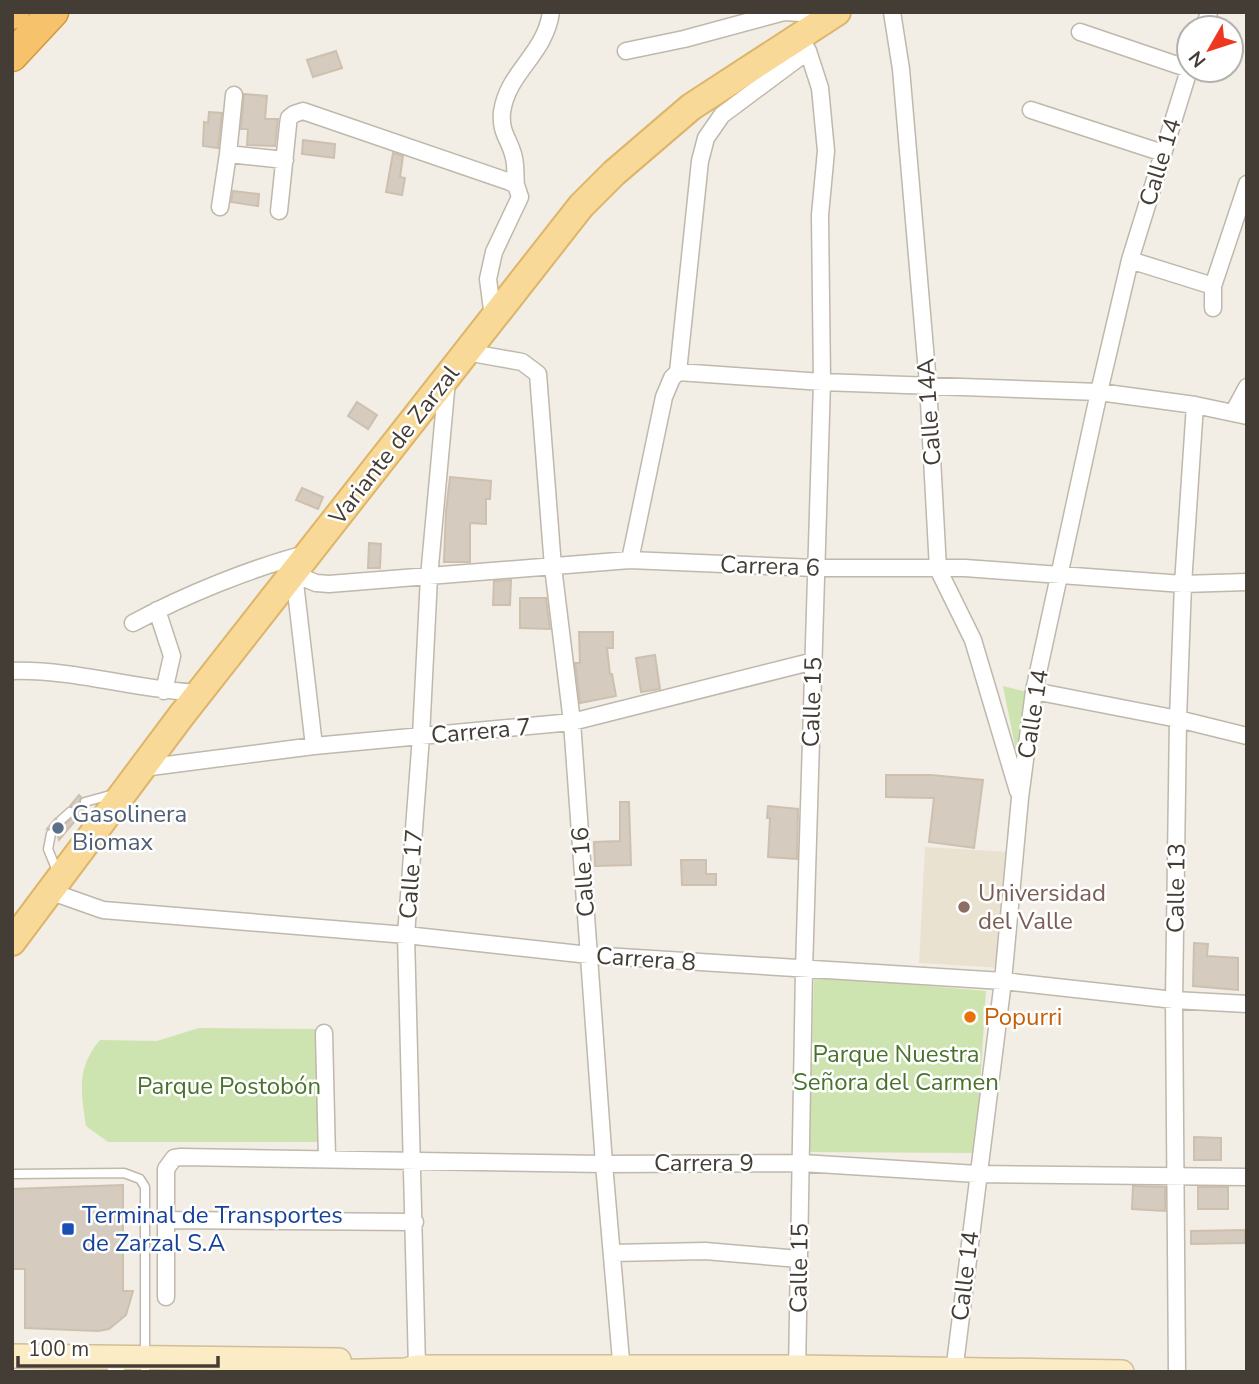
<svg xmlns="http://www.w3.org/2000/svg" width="1259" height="1384" font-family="'Nunito Sans',sans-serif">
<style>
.education{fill:#eae2d0}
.green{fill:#cee4b0}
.building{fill:#d5cbbe;stroke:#cdc0af;stroke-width:2}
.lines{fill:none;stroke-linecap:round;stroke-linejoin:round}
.lane-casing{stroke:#bfb8ab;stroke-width:11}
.street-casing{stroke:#bfb8ab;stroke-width:19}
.secondary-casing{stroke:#cfbe97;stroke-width:26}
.primary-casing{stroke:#ddb568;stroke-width:30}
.highway-casing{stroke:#d4973c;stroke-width:33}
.lane{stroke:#fff;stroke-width:8}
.street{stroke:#fff;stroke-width:16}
.secondary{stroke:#fbecc5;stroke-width:23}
.primary{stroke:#f8d997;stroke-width:26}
.highway{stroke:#f6c36c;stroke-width:30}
.service-dot{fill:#5c6f8a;stroke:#fff;stroke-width:2.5}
.education-dot{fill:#8d6e63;stroke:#fff;stroke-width:2.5}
.food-dot{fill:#e8710a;stroke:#fff;stroke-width:2.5}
.transit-dot{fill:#1a4fb4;stroke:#fff;stroke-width:2.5}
.labels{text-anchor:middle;stroke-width:5;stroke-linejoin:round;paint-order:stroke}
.street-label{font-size:24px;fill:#443d35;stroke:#fff}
.service-label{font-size:24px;fill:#4e5e75;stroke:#fff;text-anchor:start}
.education-label{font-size:24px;fill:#785e54;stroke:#fff;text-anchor:start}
.food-label{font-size:24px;fill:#c56008;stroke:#fff;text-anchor:start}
.park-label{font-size:24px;fill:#49722c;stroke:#fff}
.transit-label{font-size:24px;fill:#164399;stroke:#fff;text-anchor:start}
</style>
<rect width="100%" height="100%" fill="#f2ede5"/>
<path class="education" d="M925,847L1009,852L1002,968L919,963Z"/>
<path class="green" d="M1003,686L1027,692L1016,751Z
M814,976L986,991L976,1153L809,1152Z
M199,1028L317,1029V1142H108L86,1126C81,1091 76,1068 100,1040L157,1041Z"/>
<path class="building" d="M336,51L342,68L313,77L307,60Z
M244,94L267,96L265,119H278L275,146L247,145L248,129H241Z
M209,112L222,113L218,148L203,146L204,122L208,123Z
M303,140L335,144L334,158L302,154Z
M393,153L403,156L400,177L405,178L402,195L386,192Z
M233,191L259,194L258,206L231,202Z
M357,402L377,415L368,429L348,416Z
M450,477L491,481L490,499H486V524L470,523V562H444L446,511Z
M302,488L323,497L318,509L296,500Z
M369,543L381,544L380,568H368Z
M511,580L510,605H493L494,581Z
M520,598H546L550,629L520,628Z
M579,632H613V648H607L610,674H612L616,696L580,703L575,663H580Z
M655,655L660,689L641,692L636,658Z
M886,775H931L983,780L974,848L929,842L934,798L886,797Z
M79,795L81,797L79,804L86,808L59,840L56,830L47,829L55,819L57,825L62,826L74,817L76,810L70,806Z
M620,802H629L631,865L595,866L594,842L620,841Z
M768,806L798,809L797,859L768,857L770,818H767Z
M681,860H706V874H716V885H682Z
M1194,943L1208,944L1207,956L1238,958V990L1193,986Z
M1194,1137L1221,1138V1160H1194Z
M123,1185V1291H133L126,1315L109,1329L98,1331L25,1328V1269H12V1189Z
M1133,1186L1165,1187V1211L1132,1209Z
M1198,1187H1228V1209H1198Z
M1245,1230V1243L1191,1244V1231Z"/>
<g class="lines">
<g class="lane-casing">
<path id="lane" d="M85,802L114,794
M61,820L70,812
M51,834L48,849L57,871
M12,1174L124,1173L140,1179L145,1187V1369"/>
</g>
<g class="street-casing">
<path id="street" d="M892,12L901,69L928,384L938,569L973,640L1018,791
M1204,28L1209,12
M1080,32L1189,69
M626,51L684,39L784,12L801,13L823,21
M234,95L228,154L285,160
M1031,110L1163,153
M516,185C515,176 516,166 514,158C510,139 500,134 502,112C508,71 545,55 551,12
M220,207L228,154
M279,211L288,125L289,118L294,114L303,111L510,182L516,185L520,197L494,252L488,279L493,317
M1130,260L1213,286
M1213,308V286L1247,184
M466,352L522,362L538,374L553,567L572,722L604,1164L622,1372
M678,372L822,382L1099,392L1195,405L1247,416
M1233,413L1247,387
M630,560L664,397L672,378L678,372L700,161L706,138L722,115L808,51
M157,610L172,656L164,691
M133,623C185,595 251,568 309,553
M12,671C75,669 137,690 200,693
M1034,691L1178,719L1247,736
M314,746L294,574L316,583L329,584L630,560L814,568H965L1183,584L1247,582
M143,768L314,746L572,722L814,661
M49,891L103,910L406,935L589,955L1003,981L1174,1000L1247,1004
M324,1033L327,1159
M167,1220L415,1222
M612,1253L705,1251L799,1259
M166,1297V1169L174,1158L181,1157L604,1164L802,1163L977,1174L1247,1177
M417,1367L406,935L421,736L429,577L447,380
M116,1372V1369
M797,1372L804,970L822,382L820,215L826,151L820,88L808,51L799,36
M954,1372L1003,981L1020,798L1034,691L1099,392L1130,260L1189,70
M1177,1372L1174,1000L1178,719L1183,584L1195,405"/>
</g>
<g class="secondary-casing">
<path id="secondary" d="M12,1356L339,1360
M320,1372L405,1370L417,1367H798L1122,1372"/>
</g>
<g class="primary-casing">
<path id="primary" d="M12,942L181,716L581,206L614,173L691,107L837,12"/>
</g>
<g class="highway-casing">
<path id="highway" d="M12,14L14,12
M12,56L53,12"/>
</g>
<use href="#lane" class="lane"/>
<use href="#street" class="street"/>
<use href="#secondary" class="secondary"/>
<use href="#primary" class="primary"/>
<use href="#highway" class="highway"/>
</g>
<circle class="service-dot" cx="58" cy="828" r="7"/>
<circle class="education-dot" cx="964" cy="907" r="7"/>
<circle class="food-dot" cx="970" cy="1017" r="7"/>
<rect class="transit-dot" x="61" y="1222" width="14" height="14" rx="3.5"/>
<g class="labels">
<g class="street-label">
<text transform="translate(1160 162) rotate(-73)" y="8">Calle 14</text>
<text transform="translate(929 412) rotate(-94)" y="8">Calle 14A</text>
<text transform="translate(394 445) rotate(-52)" y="8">Variante de Zarzal</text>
<text transform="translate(770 566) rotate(2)" y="8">Carrera 6</text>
<text transform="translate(812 702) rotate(-88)" y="8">Calle 15</text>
<text transform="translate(1033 714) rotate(-81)" y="8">Calle 14</text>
<text transform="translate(481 731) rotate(-5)" y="8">Carrera 7</text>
<text transform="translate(583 872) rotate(-94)" y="8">Calle 16</text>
<text transform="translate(411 874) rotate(-86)" y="8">Calle 17</text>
<text transform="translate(1176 888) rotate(-89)" y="8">Calle 13</text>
<text transform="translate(646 959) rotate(4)" y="8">Carrera 8</text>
<text x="704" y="1171">Carrera 9</text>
<text transform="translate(799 1268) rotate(-89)" y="8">Calle 15</text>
<text transform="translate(965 1276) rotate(-83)" y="8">Calle 14</text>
</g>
<g class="service-label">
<text x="72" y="822">Gasolinera<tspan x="72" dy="28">Biomax</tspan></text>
</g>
<g class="education-label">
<text x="978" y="901">Universidad<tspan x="978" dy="28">del Valle</tspan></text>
</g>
<g class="food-label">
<text x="984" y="1025">Popurri</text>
</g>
<g class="park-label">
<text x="896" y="1062">Parque Nuestra<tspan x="896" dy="28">Señora del Carmen</tspan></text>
<text x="229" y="1094">Parque Postobón</text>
</g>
<g class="transit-label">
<text x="82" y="1223">Terminal de Transportes<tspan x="82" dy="28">de Zarzal S.A</tspan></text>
</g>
</g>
<rect width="1259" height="1384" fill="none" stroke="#443d35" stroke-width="28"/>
<g transform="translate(1210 49) rotate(231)"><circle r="33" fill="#ffffff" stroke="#b4b1ae" stroke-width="2"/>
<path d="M0-5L12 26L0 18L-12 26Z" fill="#ee3720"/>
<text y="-10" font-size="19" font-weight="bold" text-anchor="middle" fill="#443d35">N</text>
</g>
<path d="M18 1356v10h200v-10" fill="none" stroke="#443d35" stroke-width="3.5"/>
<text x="28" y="1356" font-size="21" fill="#443d35" stroke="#ffffff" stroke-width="5" paint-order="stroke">100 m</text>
</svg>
